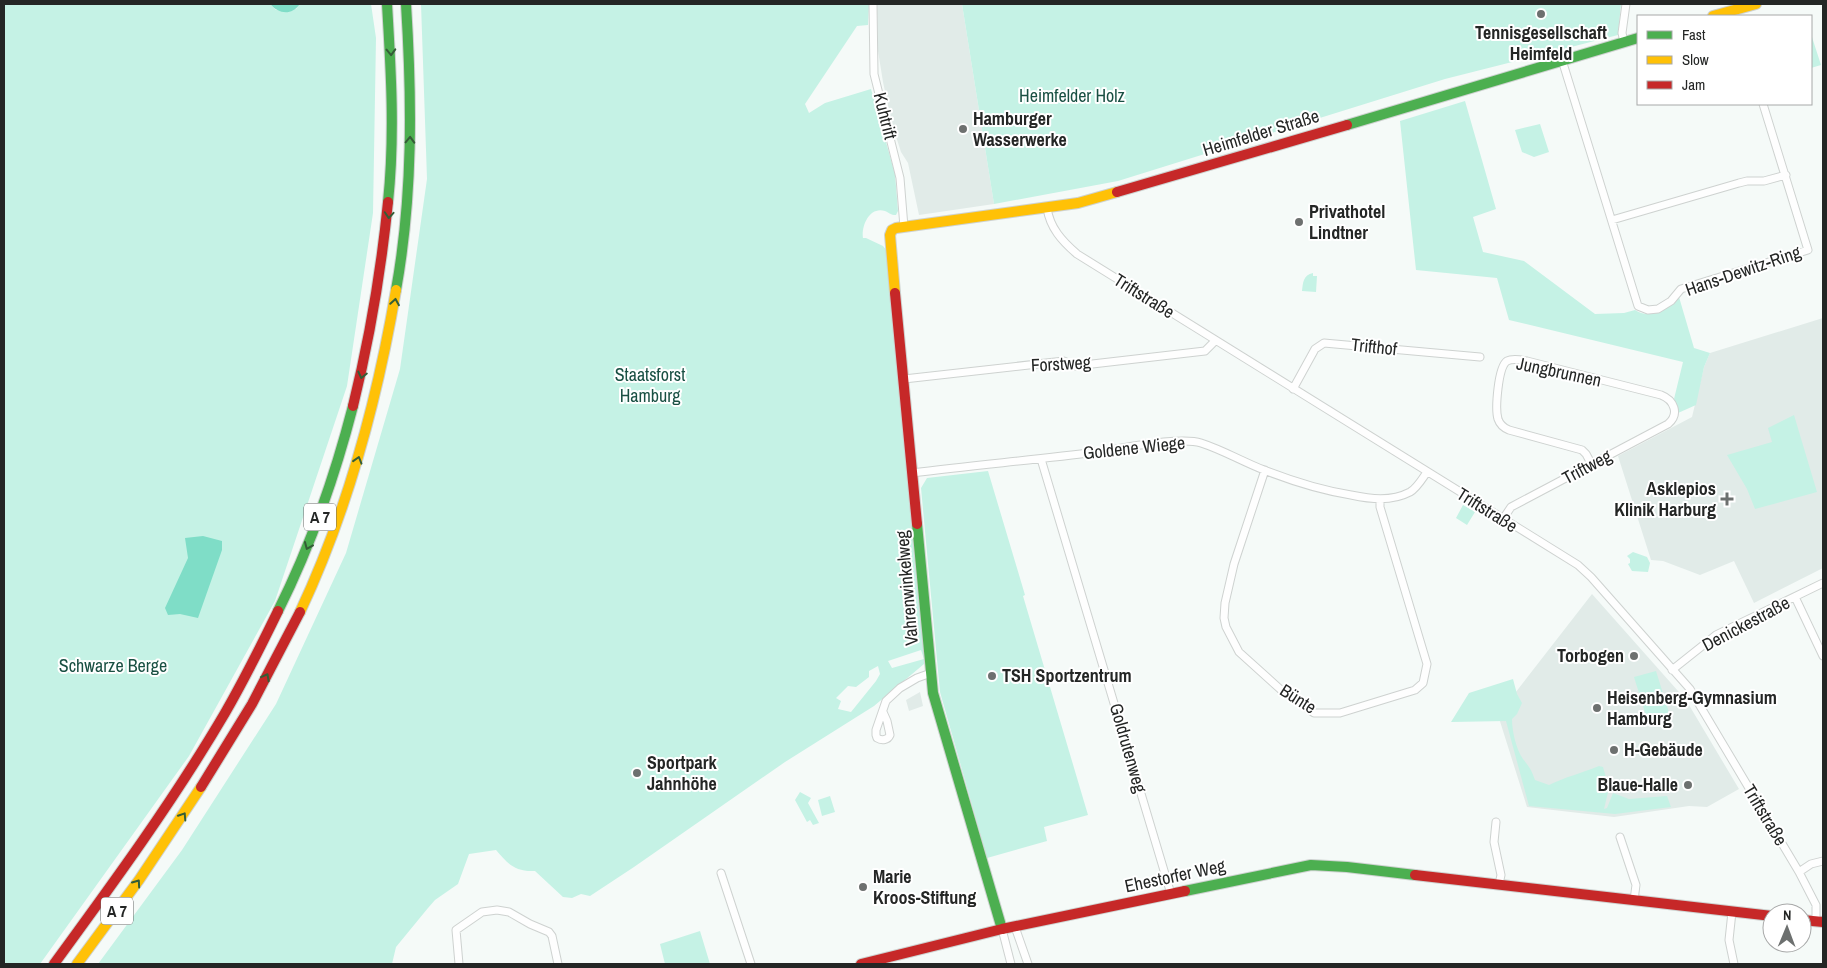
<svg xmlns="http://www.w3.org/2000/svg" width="1827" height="968" font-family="'Archivo Narrow',sans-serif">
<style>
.built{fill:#e1ebe8}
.green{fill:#c5f2e5;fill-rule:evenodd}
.water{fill:#7fddc7}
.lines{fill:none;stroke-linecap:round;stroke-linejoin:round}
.street-casing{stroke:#ced2d0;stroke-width:9}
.fast-casing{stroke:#ced2d0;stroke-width:12}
.slow-casing{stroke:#ced2d0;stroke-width:12}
.jam-casing{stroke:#ced2d0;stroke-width:12}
.street{stroke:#fefefe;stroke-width:7}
.fast{stroke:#4caf50;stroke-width:10}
.slow{stroke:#ffc107;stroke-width:10}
.jam{stroke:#c62828;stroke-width:10}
.oneway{stroke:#345d36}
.poi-dot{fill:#6d706f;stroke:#fff;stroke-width:2}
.labels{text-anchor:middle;stroke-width:4;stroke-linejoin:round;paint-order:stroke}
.shield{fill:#fff;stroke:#666766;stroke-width:1}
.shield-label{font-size:16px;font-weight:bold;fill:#242625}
.poi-label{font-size:18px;font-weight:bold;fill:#242625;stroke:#fff;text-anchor:start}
.park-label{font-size:18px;fill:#195043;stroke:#fff}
.street-label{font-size:18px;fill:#242625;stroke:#fff}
</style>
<rect width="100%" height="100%" fill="#f5faf8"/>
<path class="built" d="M877,4H962L994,204L919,215L908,163L901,152L892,124L883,82L878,51Z
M1823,318V568L1754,603L1734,561L1700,575L1663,561L1651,560L1618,456L1692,417L1704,367L1710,353Z
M1592,594L1686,700L1739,789L1707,807L1689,806L1614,817L1527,807L1498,715Z
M920,692L923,706L909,711L906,700Z"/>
<path class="green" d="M4,4H270L276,10L296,9L300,4H371L376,38L373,213L347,386L275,601L189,756L40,964H4Z
M421,4H869L868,25L857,26L805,104L809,113L825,103L871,89L895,174L898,211L896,215C890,215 890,213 885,211C869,206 861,227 863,238H866L883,246L888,252L925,651L924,664L874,706L785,762L634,867L590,896L581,894L572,898L563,897L535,871C515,872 508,864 496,850L469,854L458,884L435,900L428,908L396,947L392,964H98L182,850L276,704L346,553L400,369L427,179ZM921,650L924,659L892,668L888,661ZM878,666L880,674L876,681L851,712L838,709L841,701L836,698L848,686L856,687L869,677V671Z
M962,4H1621L1618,35L1445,79L1118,181L994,204Z
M1811,34L1821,65L1811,68Z
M1465,101L1496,209L1473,217L1483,252L1524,261L1595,314L1624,313L1635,310C1651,321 1667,307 1679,297L1694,348L1710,353L1704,367L1696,405L1678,413V407L1674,399L1683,362L1509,320L1497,278L1416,270L1400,121Z
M1540,124L1549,152L1534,157L1522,152L1515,130Z
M1313,273V276H1317L1316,292L1302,291C1303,283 1303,275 1313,273Z
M1794,415L1817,492L1755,509L1747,489L1727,455L1772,442L1768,428Z
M988,471L1025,595L1023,596L1088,815L1044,827L1047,841L987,858L940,692L921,488L927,478Z
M1463,505L1475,512L1467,525L1456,518Z
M1633,552L1647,557L1650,563L1648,572L1632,571L1628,564L1630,563V559L1627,556Z
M1656,671L1670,716L1648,722L1634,677Z
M1513,679L1517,694L1522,703L1517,714L1512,719C1512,731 1516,749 1523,759C1530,768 1531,769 1535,780L1549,785C1565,777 1582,773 1599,766L1603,767L1609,788L1604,809L1607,808L1613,793L1629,799L1667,796L1671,807L1615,814L1529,806L1506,721L1451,722L1469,693Z
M800,792L811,798L808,803L819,823L813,825L810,820L807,822L795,800Z
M830,796L835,812L822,816L818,800Z
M700,931L710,964H665L660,944Z"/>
<path class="water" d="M270,4H300C291,16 279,14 270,4Z
M203,536L222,541V550L198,618L180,614L168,615L165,608L188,558L185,538Z"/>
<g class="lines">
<g class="street-casing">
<path id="street" d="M873,4L874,74L900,178L904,227
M1624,42L1622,33L1626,4
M1562,60L1638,306L1648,310L1658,309L1671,301L1681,289L1808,250L1763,104
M1047,208C1050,228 1062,241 1077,254L1578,565L1591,577L1690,689L1799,872L1816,905V922
M1612,220L1739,183L1747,181H1764L1786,175
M904,379L1064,361L1075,366L1205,351L1215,341
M1293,389L1315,349L1324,343L1480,357
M1041,459L1171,894
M1265,470L1234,564L1225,603L1224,618L1226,627L1239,652L1280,689L1314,713H1340L1415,690L1423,683L1427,664L1380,507V499
M912,473C974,465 1035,460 1096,452C1120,449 1180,436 1201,443C1223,450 1243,462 1264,470C1292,481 1320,490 1351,495C1370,499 1391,502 1410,492C1417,488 1422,479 1427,472
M1503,519L1511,507L1668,424C1680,414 1674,400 1661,395L1527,361C1521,360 1513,358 1507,361C1498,367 1495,409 1498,419C1500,425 1504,428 1509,430L1582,450L1586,454L1592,465
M1795,597L1823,656
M1672,670L1716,635L1823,583
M883,712L887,721L890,735C888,740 882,741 877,738L876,735V730L886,701L900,688L917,678L931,673
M1496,822L1494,842L1501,875L1499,884
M1620,837L1636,885L1634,900
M1799,872L1811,864L1823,861
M721,873L751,964
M1732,912L1729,940L1734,964
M1015,927L1028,964
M1002,929L1011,964
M459,964L456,930L482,912L497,910L509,912L530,924L549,932L552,936L558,964"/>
</g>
<g class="fast-casing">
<path id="fast" d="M387,4C391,70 395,136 388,202
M1347,125L1638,38
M396,290C413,196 412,100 406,4
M917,524L933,693L1002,929
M278,611C310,547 335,476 353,406
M1185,891L1311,865L1347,867L1415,875"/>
</g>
<g class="slow-casing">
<path id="slow" d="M1713,16L1756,4
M895,293L890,235L892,230L896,228L1078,203L1117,192
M300,612C348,510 377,401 396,290
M77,964L139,880L201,787"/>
</g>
<g class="jam-casing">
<path id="jam" d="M1117,192L1347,125
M895,293L917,524
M353,406C370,337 381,272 388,202
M201,787L252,704L300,612
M1415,875L1772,916
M1802,920L1823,922
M54,964C114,882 174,800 225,713C244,680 261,646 278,611
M861,964L1002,929L1185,891"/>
</g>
<use href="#street" class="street"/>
<use href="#fast" class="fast"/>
<use href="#slow" class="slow"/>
<use href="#jam" class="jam"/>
</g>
<defs><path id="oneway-chevron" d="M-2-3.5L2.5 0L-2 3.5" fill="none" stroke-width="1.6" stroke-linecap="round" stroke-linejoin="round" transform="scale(1.25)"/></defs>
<g class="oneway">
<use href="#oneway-chevron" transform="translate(391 52) rotate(88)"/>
<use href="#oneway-chevron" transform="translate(410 140) rotate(-88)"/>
<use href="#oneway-chevron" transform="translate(389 215) rotate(94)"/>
<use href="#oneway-chevron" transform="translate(395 302) rotate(-81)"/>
<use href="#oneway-chevron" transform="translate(362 375) rotate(103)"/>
<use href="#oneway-chevron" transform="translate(358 460) rotate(-73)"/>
<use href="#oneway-chevron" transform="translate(308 546) rotate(113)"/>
<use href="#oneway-chevron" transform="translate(266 677) rotate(-62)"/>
<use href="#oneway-chevron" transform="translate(183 816) rotate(-57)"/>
<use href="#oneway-chevron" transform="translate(137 883) rotate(-55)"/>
</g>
<g class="poi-dot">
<circle cx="1541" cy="14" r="5"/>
<circle cx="963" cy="129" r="5"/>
<circle cx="1299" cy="222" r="5"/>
<path d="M1724.5 491.5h5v5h5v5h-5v5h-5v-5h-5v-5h5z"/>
<circle cx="1634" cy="656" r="5"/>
<circle cx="992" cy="676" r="5"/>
<circle cx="1597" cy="708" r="5"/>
<circle cx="1614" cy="750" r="5"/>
<circle cx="637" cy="773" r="5"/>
<circle cx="1688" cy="785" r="5"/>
<circle cx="863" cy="887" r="5"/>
</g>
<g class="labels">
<g class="shield">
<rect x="304" y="503.5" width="32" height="27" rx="4"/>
<rect x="101" y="897.5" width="32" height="27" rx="4"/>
</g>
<g class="shield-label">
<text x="320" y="523">A 7</text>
<text x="117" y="917">A 7</text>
</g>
<g class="poi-label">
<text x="1541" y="39" text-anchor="middle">Tennisgesellschaft<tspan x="1541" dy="21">Heimfeld</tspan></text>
<text x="973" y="125">Hamburger<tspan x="973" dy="21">Wasserwerke</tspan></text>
<text x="1309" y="218">Privathotel<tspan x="1309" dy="21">Lindtner</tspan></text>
<text x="1716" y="495" text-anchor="end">Asklepios<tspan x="1716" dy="21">Klinik Harburg</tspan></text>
<text x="1624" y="662" text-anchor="end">Torbogen</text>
<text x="1002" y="682">TSH Sportzentrum</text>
<text x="1607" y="704">Heisenberg-Gymnasium<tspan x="1607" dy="21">Hamburg</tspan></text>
<text x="1624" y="756">H-Gebäude</text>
<text x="647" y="769">Sportpark<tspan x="647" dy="21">Jahnhöhe</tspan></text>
<text x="1678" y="791" text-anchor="end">Blaue-Halle</text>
<text x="873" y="883">Marie<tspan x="873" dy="21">Kroos-Stiftung</tspan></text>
</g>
<g class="park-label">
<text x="1072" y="102">Heimfelder Holz</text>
<text x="650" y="381">Staatsforst<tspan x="650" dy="21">Hamburg</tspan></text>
<text x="113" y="672">Schwarze Berge</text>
</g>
<g class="street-label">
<text transform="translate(885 116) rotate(76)" y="6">Kuhtrift</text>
<text transform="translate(1261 133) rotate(-17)" y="6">Heimfelder Straße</text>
<text transform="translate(1743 271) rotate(-19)" y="6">Hans-Dewitz-Ring</text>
<text transform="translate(1144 296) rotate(32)" y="6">Triftstraße</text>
<text transform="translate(1374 347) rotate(6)" y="6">Trifthof</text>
<text transform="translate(1061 364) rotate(-3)" y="6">Forstweg</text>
<text transform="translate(1559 372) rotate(12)" y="6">Jungbrunnen</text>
<text transform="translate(1134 448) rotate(-6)" y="6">Goldene Wiege</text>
<text transform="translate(1587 467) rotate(-28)" y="6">Triftweg</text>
<text transform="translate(1487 510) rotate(32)" y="6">Triftstraße</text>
<text transform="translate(907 588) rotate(-95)" y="6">Vahrenwinkelweg</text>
<text transform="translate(1746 624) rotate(-28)" y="6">Denickestraße</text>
<text transform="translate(1298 699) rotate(32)" y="6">Bünte</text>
<text transform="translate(1128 748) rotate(74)" y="6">Goldrutenweg</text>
<text transform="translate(1765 815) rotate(59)" y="6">Triftstraße</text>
<text transform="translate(1175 876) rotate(-12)" y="6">Ehestorfer Weg</text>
</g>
</g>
<rect width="1827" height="968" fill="none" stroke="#242625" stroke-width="10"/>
<rect x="1637" y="15" width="175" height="90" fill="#ffffff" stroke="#a7a8a8"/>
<rect x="1647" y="31" width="25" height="8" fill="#4caf50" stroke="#a7a8a8"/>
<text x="1682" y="40" font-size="15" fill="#242625">Fast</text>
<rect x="1647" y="56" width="25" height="8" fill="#ffc107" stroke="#a7a8a8"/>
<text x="1682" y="65" font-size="15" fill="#242625">Slow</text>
<rect x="1647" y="81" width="25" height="8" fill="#c62828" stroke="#a7a8a8"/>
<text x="1682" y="90" font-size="15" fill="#242625">Jam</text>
<g transform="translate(1787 928) rotate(1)"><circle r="24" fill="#ffffff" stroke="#a7a8a8"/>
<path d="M0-4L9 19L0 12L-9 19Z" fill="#6d706f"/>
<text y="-8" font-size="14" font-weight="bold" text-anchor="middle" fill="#242625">N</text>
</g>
</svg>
